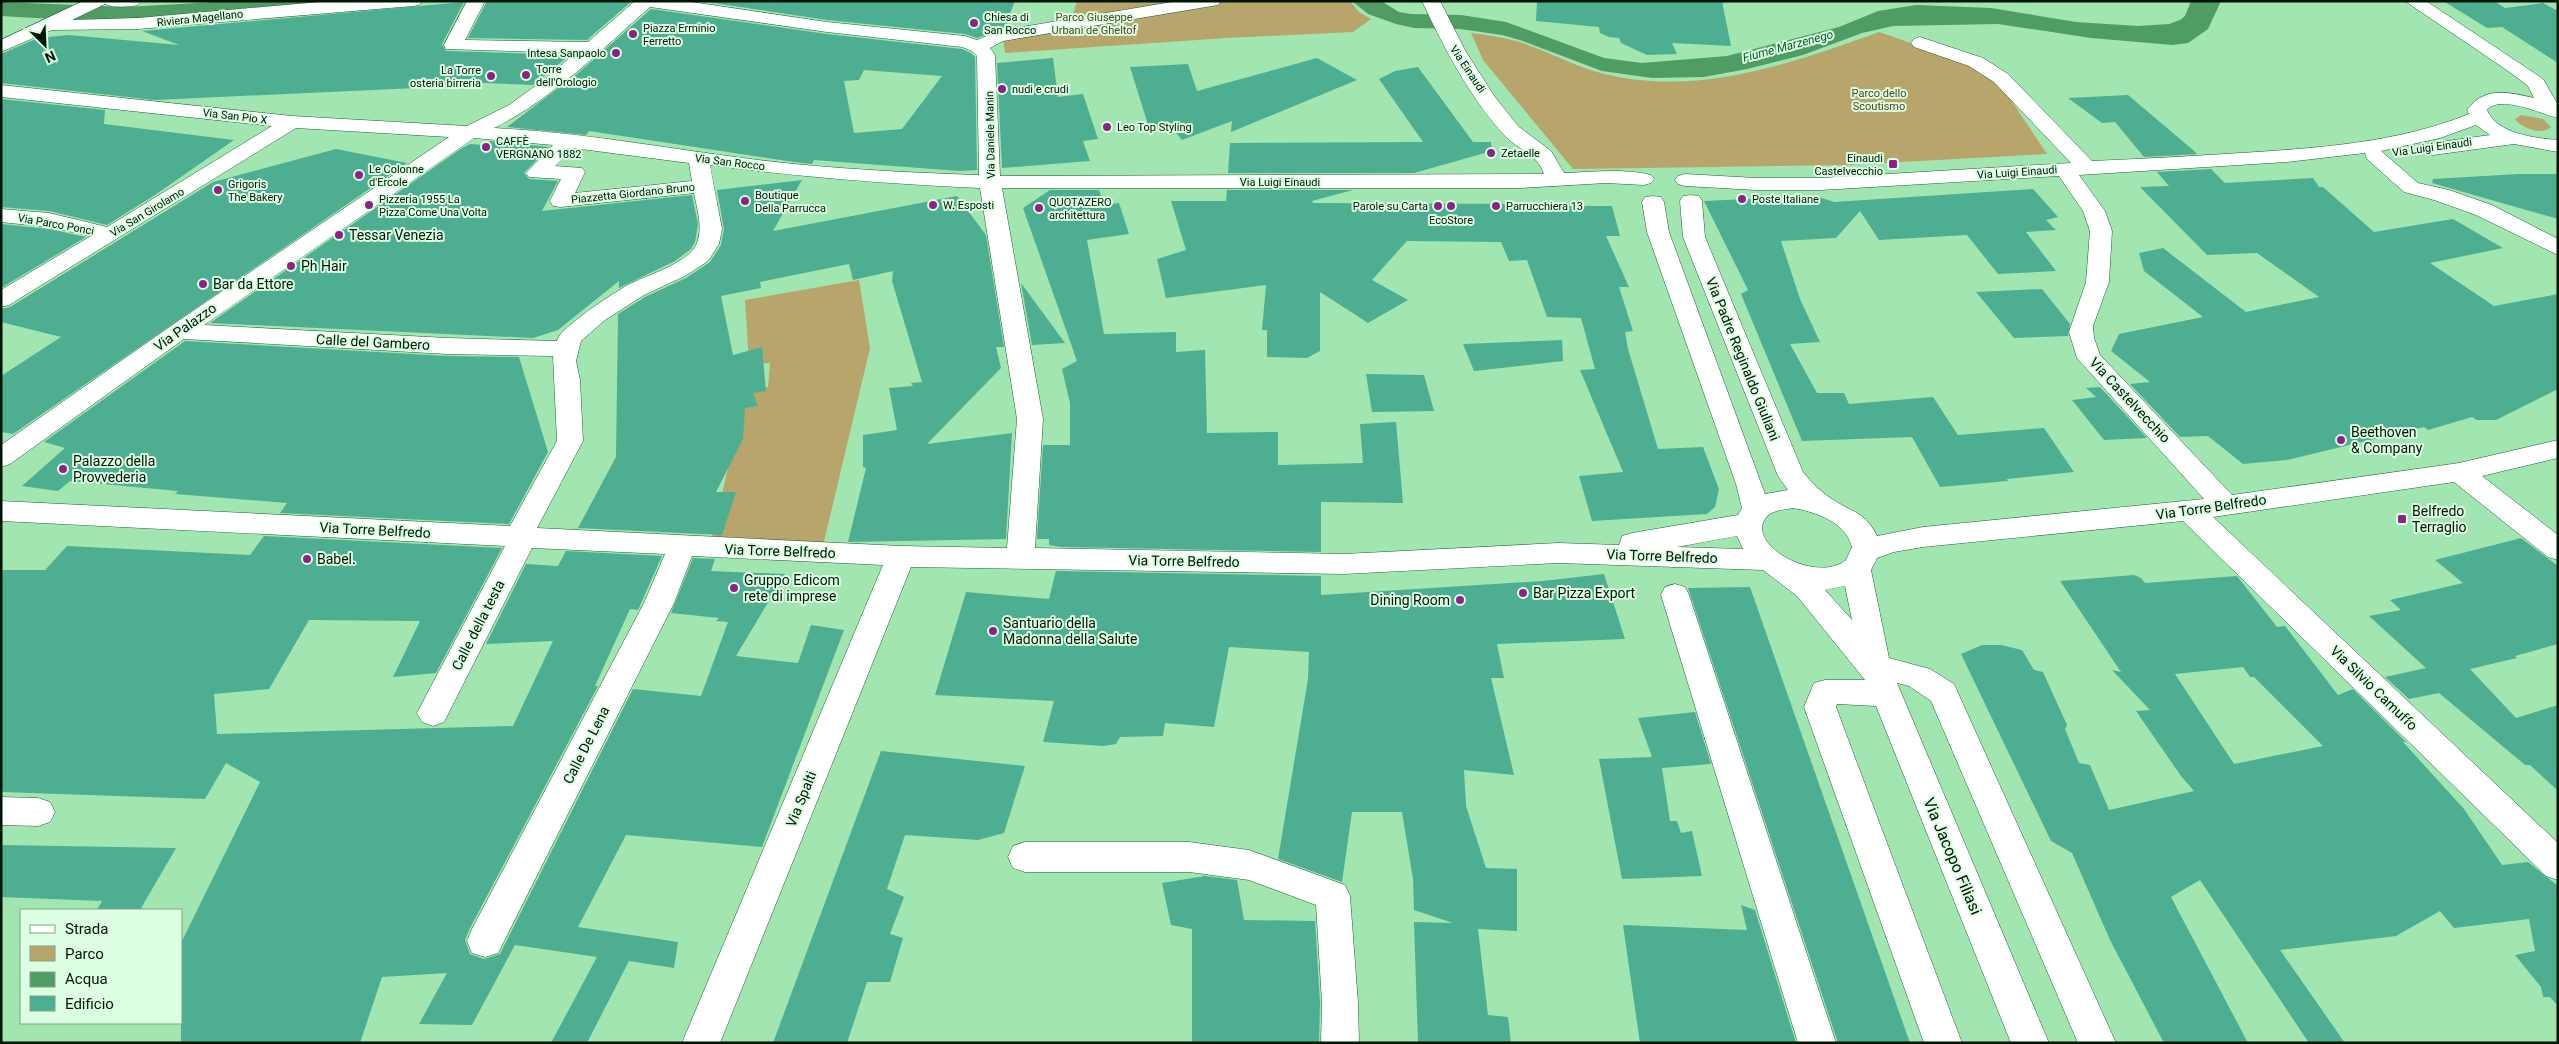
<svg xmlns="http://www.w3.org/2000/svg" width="2559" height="1044" font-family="Roboto,sans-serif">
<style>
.green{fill:#b8a56c}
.water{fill:#4f9c64}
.building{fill:#4eae91;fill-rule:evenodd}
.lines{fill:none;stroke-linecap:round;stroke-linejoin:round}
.minor-casing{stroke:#1b6133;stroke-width:1}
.minor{fill:#fff;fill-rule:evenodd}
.poi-dot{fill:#8d2186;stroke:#dcfee2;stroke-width:2}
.labels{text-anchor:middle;stroke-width:4;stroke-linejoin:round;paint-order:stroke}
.far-poi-label{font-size:11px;fill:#001504;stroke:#dcfee2;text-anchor:start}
.far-park-label{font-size:11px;fill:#524520;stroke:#dcfee2}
.far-street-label{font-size:11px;fill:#001504;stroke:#dcfee2}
.far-water-label{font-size:12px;font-style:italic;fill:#05612d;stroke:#dcfee2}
.poi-label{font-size:14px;fill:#001504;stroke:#dcfee2;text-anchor:start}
.street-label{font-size:14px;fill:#001504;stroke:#dcfee2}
.near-street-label{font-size:16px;fill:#001504;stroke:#dcfee2}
</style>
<rect width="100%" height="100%" fill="#a1e6b1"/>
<path class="green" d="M1077,1H1350L1359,12L1371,19L1353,32L1227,38L1005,53L1003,38L1069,27Z
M1879,32L1972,64L1997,79L2047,154L1846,165L1573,169L1483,60L1471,33C1486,35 1501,37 1516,41C1546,50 1574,67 1605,74C1697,97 1793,63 1879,32Z
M2521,115L2543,119L2551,127C2542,136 2521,128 2515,119Z
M859,280L870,348L823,546L711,542L746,390L768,387L770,363L749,364L745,300Z"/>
<path class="water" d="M233,1H329L141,18L71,20L1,16V2L126,7Z
M1352,1H1381L1399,12L1411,14L1461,15L1506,22L1604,58L1642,63L1727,56L1839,27L1878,11L1916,5L1991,8L2076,22L2138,26L2169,24L2180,20L2185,16L2191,1H2221L2208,29L2188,43L2173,45L2091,38L1998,24L1893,26L1862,33L1803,55L1747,69L1704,77L1652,78L1602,71L1523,41L1502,35L1460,29L1414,28L1396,24L1368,14Z"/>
<path class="building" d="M487,1H632L587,40L468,38Z
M700,1H1015L1004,28L977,38L965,34L827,20Z
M1537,1H1722L1731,46L1672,43L1677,54L1647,55L1621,43L1619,38L1609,37L1600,33L1599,27L1536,21Z
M2494,1L2505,8L2543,3L2558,11V63L2502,27L2487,28L2445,2Z
M464,2L442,44L446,51L570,55L533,85L462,82L459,86L155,100L1,83V54L38,38L69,35L179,45L142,31Z
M651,9L827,34L962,49L971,53L975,57L977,170L959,171L814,160L812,164L794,162L589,131L586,135L507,127L577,74ZM864,70L942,76L902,129L854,133L844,81L859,80Z
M1053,58L1058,97L1083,94L1098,139L1083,141L1090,161L1002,168L997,63Z
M1317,58L1357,80L1231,132L1232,121L1182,140L1172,128L1150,131L1130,67L1188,64L1197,91Z
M1418,67L1473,142H1491L1492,151L1414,173H1228L1230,143L1423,142L1379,79L1395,71Z
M2128,95L2193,150L2197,154L2144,157L2115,122L2102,123L2068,98Z
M1,99L105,110L104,124L234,140L155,195L107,225L49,211L1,207Z
M490,141L549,147L524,173L529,179L558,181L542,211L692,195L698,224L695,242L691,249L675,261L619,288V281L558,330L533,338L210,323L462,148L470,144L485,145Z
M336,149L407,163L13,434L1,432V376L61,337L1,322V309L10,307L213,182Z
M2211,169L2225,183L2313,178L2319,187H2323L2374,232L2453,219L2503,248L2430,263L2494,306L2558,294V389L2496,420H2477L2472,417L2428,430L2424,427L2287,460L2243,464L2208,436L2180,437L2130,384L2150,382L2111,351L2119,334L2203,317L2144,271L2139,253L2163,248L2246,312L2319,297L2257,253L2207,255L2140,187L2169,186L2157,172Z
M2518,174H2558V219L2432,183L2433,179Z
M802,180L773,231L957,196L986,235L1004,347H996L1001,368L927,444L1012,433L1006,539L848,542L866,468L863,467V435L897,430L889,388L913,386L911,383L922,382L892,281L893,271L853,280L849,264L760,282L761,288L721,296L733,355L762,347L766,391L753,393L758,406L745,408L743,439L716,492H736L722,535L578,528L616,457L618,314L645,297L686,278L710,262L721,245L724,229L717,190Z
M2033,189L2058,217L2046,220L2056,230L2026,232L2056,271L1998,274L1967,235L1879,240L1860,211L1836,238L1781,241L1800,299L1820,342L1790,344L1817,393H1844L1849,404L1933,397L1958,435L2044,428L2074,472L2007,479L2008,481L1940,487L1912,437L1802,441L1741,294L1748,290L1704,201L1816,196L1834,202Z
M1050,190H1099L1104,205L1119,203L1129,234L1087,240L1104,334L1176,332V352L1205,350L1207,433L1278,432V465L1363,463L1360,424L1396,422L1403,503L1321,502V552L1061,547L1049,545V539H1037L1043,445H1070V403L1062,369L1077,361L1023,208Z
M1227,190H1353L1312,201L1313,203L1525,204L1526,206H1612L1620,236H1606L1629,287H1619L1633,331L1625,332L1628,349L1658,449L1703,447L1719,489L1715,507L1707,514L1592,521L1579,476L1623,472L1580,370L1595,369L1581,318L1547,317L1527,260L1509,261L1501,242L1407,241L1372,280L1408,300L1368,323L1320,292V351L1307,358L1267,357V330H1262L1266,285L1166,298L1157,259L1186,250L1171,201H1226Z
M1,224L49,229L86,237L1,288Z
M1021,283L1065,343L1032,345Z
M2042,289L2070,324L2068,336L2014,338L1976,292Z
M1562,340L1563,361L1474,371L1463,344Z
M185,341L447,356L519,357L548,452L509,524L280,513L287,503L175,494L178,491L70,481L58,491L22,486L65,448L44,442Z
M1366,374L1424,375L1434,411L1372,412Z
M2100,387L2147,438L2104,440L2072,400L2096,397L2086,388Z
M264,536L502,548L436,673L393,677L420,621L309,620L269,689L214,694L217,734L513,726L553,641L486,644L526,564L558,566L566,551L662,556L638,610L630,609L595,686H598L470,928L465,940L470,954L484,959L500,954L633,689L701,696L728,622L716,621L719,618L671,613L693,558L715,559L711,571L785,574L736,656L798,663L811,625L844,630L762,847L626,835L578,927L678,942L674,968L629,961L587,1043H551L597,957L515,945L472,1025L419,1024L447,973L382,977L360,1043H181V943L260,782L226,763L205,799L1,792V570H45L67,546L250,555Z
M2521,538L2558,566V644L2515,656L2517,658L2470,669L2516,718L2558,705V791L2530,765H2525L2439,693L2409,699L2385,677L2426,668L2369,616L2401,610L2390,600L2463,583L2435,560Z
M1056,571L1321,576V595L1543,581L1604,574L1625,639L1497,644L1504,678H1491L1514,775L1464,770L1466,806L1486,868L1517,869V931L1478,929L1488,1015L1508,1017L1511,1043H1418L1414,922L1453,923L1414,910L1413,879L1402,812H1352L1342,882L1278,859L1308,679L1309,652L1229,647L1214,727L1165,723L1163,736L1120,737L1116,744L1104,746L1043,742L1054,701L935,695L966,592L1049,599Z
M2134,575L2141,578L2145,583L2237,576L2277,627L2285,626L2338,695L2353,689L2406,742H2403L2464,809L2502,865L2528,862L2558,886V1006L2550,997H2543L2541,987L2515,955L2535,951L2529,919L2454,928L2440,911L2396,936L2280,950L2345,1043H2309L2200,880L2171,897L2248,1043H2164L2110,940L2072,853L2051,841L1961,654L1982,645H2001L2022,650L2034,670L2043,672L2067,725L2065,729L2079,763L2090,765L2109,810L2194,791L2181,776L2136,711L2150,710L2112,670L2121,672L2060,581ZM2243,667L2250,677H2254L2323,746L2234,764L2175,674Z
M1750,587L1793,710L1910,1043H1838L1688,588Z
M1695,712L1711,764L1662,768L1670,821H1677L1681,833L1692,831L1702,876L1622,879L1599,759L1652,757L1638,718Z
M881,751L1025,766L1004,833L978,840L905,835L887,889L904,897L890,934L903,938L890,982H867L847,1043H773Z
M1,845L176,848L140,910H97L102,901L1,897Z
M1205,876L1237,880L1244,920L1315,921L1320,1003L1319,1043H1192V929L1171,925L1162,883Z
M1741,905L1755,910L1796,1043H1640L1623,925L1747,930Z"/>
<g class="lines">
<g class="minor-casing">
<path id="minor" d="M83,1H141L138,5C128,7 114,8 105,4L72,20L138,18L331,1H422L419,5L413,6L138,29L52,30L1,52V40Z
M467,1H485L465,40L588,42L635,1H685L827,22L965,36L977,40L998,31L1178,1H1221L1218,5L1212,6L1003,41L990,48L995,55L1000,176L1544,174C1538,154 1517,149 1504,135C1469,96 1444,48 1422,1H1440L1466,52L1495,97L1519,127L1551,151L1564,173C1593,172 1624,168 1651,175L1654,179L1651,183L1644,185L1606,183L1521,188H1002L1043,419L1035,548L1344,554L1558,543L1619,545L1622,536L1632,533L1738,515L1742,508L1736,484L1647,232L1642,202L1645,197L1653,196L1661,197L1664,202L1669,232L1765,494L1788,490L1778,476L1683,237L1680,201L1683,196L1691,195L1699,196L1702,201L1705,237L1803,472C1811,482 1821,492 1832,499C1851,512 1866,512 1877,536L1923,527L2204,499L2077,358L2069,332L2086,282L2090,231L2083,211L2059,176L1821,190H1756L1685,186L1678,184L1675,180L1678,176L1685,174L1756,178H1821L2071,163L1994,82L1969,66L1914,47L1911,43L1914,39L1920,37L1983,58L2008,74L2092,161C2142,159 2191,156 2241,153C2318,148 2397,143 2469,114L2467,110C2484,86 2509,92 2534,98L2528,86L2511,73L2405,1H2426L2543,79L2558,105V118C2542,114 2499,94 2487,110C2497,134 2535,138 2558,140V152L2514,144L2433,155L2426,153L2423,149L2426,145L2433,143L2490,135L2476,125L2440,138L2381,151L2418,183L2449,190L2492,205L2558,239V255L2476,215L2434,200L2404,192L2367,159L2365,153L2287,162L2079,175L2105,211L2112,231L2109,282L2093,326L2094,338L2100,355L2232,495L2459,463L2558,440V458L2482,476L2558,535V560L2548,557L2454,482L2213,517L2558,843V880L2546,876L2183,521L1923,547L1894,552L1877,558L1871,570L1889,658L1930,669L1954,684L2116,1043H2078L1931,701L1909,686L1897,683L2049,1043H2011L1876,706L1837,704L1836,707L1962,1043H1924L1804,707L1814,683L1825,680H1865L1797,596L1763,570L1558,563L1344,574L911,567L720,1043H682L883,565L692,556L674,603L498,953L485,957L472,953L467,941L472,929L644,603L665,554L532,548L444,722L433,726L422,722L417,713L505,546L1,521V501L510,526L557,441L553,356L447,354L184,339L10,464L1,467V445L171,326L449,137L296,128L9,305L1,307V290L91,236L49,227L1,222V209L49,213L107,227L272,126L1,97V85L292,116L467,126L509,105L549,76L575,53L446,49L444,45ZM650,7L827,32L962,47L972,51L977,56L979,175C918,173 856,170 794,164C694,154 595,133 494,128C554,98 601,50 650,7ZM474,138L553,145L526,173L529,177L561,179L550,201L553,206L561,207L694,193C697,209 703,227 697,243C690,263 644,276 626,286C608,297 591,308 575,321C568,327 560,332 557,341L447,338L204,325ZM573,148L689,163L692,181L575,193L585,172L582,168L555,166ZM710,165C800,177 890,184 980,188L1017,419L1007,548L901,546L537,528L583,441L580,380L576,361L581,341L605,320L644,295L685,276L708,261L719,244L722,229ZM1793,508C1816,512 1846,522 1852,547L1846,560C1817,584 1747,546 1765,519C1770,510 1784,510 1793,508ZM1737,536L1743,549L1677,547ZM1845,586L1852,620L1825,590Z
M1675,584L1685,587L1689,595L1836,1043H1798L1661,595L1665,587Z
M1,797L38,798L50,802L55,812L50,822L38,826L1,825Z
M1025,842H1189L1249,850L1345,885L1350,896L1358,1003L1359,1043H1321L1322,1003L1316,905L1249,880L1189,872H1025L1013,868L1008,857L1013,846Z"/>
</g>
<use href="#minor" class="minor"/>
</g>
<g class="poi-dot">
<circle cx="974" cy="23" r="5"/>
<circle cx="633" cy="34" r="5"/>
<circle cx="616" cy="53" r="5"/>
<circle cx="526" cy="75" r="5"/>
<circle cx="491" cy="76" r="5"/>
<circle cx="1002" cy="89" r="5"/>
<circle cx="1107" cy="127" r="5"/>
<circle cx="486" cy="147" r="5"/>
<circle cx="1491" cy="153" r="5"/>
<rect x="1888" y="159" width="10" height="10" rx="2.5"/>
<circle cx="359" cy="175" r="5"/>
<circle cx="218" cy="190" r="5"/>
<circle cx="1742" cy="199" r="5"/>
<circle cx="745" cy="201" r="5"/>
<circle cx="369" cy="205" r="5"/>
<circle cx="933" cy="205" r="5"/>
<circle cx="1438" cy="206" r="5"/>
<circle cx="1451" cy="206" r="5"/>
<circle cx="1496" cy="206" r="5"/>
<circle cx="1039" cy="208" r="5"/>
<circle cx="339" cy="235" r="5"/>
<circle cx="291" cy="266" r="5"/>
<circle cx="203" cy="284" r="5"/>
<circle cx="2341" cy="440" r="5"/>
<circle cx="63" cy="469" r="5"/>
<rect x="2397" y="514" width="10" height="10" rx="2.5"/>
<circle cx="307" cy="559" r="5"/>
<circle cx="734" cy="588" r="5"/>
<circle cx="1523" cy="593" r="5"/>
<circle cx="1460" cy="600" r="5"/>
<circle cx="993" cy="631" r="5"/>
</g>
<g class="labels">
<g class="far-poi-label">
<text x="984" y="21">Chiesa di<tspan x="984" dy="13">San Rocco</tspan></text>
<text x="643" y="32">Piazza Erminio<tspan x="643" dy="13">Ferretto</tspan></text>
<text x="606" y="57" text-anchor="end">Intesa Sanpaolo</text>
<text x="536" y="73">Torre<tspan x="536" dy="13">dell'Orologio</tspan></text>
<text x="481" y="74" text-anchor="end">La Torre<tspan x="481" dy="13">osteria birreria</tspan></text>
<text x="1012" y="93">nudi e crudi</text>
<text x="1117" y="131">Leo Top Styling</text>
<text x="496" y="145">CAFFÈ<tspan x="496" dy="13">VERGNANO 1882</tspan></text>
<text x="1501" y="157">Zetaelle</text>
<text x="1883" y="162" text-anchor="end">Einaudi<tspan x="1883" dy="13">Castelvecchio</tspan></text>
<text x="369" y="173">Le Colonne<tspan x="369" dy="13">d'Ercole</tspan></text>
<text x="228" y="188">Grigoris<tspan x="228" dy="13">The Bakery</tspan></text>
<text x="755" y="199">Boutique<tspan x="755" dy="13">Della Parrucca</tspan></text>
<text x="379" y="203">Pizzeria 1955 La<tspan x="379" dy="13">Pizza Come Una Volta</tspan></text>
<text x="1752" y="203">Poste Italiane</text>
<text x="1049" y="206">QUOTAZERO<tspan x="1049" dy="13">architettura</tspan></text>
<text x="943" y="209">W. Esposti</text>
<text x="1428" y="210" text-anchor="end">Parole su Carta</text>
<text x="1506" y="210">Parrucchiera 13</text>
<text x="1451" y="224" text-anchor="middle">EcoStore</text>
</g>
<g class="far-park-label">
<text x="1094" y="21">Parco Giuseppe<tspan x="1094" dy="13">Urbani de Gheltof</tspan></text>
<text x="1879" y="97">Parco dello<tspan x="1879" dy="13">Scoutismo</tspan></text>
</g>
<g class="far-street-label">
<text transform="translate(200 18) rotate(-6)" y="4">Riviera Magellano</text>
<text transform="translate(1468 69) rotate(56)" y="4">Via Einaudi</text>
<text transform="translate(235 116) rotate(7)" y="4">Via San Pio X</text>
<text transform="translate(990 135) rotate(-91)" y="4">Via Daniele Manin</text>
<text transform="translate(2432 147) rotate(-8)" y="4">Via Luigi Einaudi</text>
<text transform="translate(730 162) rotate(7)" y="4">Via San Rocco</text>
<text transform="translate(2017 172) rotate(-4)" y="4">Via Luigi Einaudi</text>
<text x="1280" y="186">Via Luigi Einaudi</text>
<text transform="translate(633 193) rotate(-6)" y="4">Piazzetta Giordano Bruno</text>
<text transform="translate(147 212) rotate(-31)" y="4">Via San Girolamo</text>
<text transform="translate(56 224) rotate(10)" y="4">Via Parco Ponci</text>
</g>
<g class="far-water-label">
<text transform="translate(1788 46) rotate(-15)" y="4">Fiume Marzenego</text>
</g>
<g class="poi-label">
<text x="349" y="240">Tessar Venezia</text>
<text x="301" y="271">Ph Hair</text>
<text x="213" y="289">Bar da Ettore</text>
<text x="2351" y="437">Beethoven<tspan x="2351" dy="16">&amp; Company</tspan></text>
<text x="73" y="466">Palazzo della<tspan x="73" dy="16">Provvederia</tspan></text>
<text x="2412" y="516">Belfredo<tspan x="2412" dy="16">Terraglio</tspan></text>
<text x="317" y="564">Babel.</text>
<text x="744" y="585">Gruppo Edicom<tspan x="744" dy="16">rete di imprese</tspan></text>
<text x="1533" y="598">Bar Pizza Export</text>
<text x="1450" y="605" text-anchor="end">Dining Room</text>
<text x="1003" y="628">Santuario della<tspan x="1003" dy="16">Madonna della Salute</tspan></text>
</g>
<g class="street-label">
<text transform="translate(185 327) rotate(-35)" y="5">Via Palazzo</text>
<text transform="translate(373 342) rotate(3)" y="5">Calle del Gambero</text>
<text transform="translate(1743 359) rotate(68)" y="5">Via Padre Reginaldo Giuliani</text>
<text transform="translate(2130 400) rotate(47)" y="5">Via Castelvecchio</text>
<text transform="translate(2211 507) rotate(-8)" y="5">Via Torre Belfredo</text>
<text transform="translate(375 530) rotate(3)" y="5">Via Torre Belfredo</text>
<text transform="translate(780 551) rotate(2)" y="5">Via Torre Belfredo</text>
<text transform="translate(1662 556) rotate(2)" y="5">Via Torre Belfredo</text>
<text transform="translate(1184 561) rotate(1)" y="5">Via Torre Belfredo</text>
<text transform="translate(478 625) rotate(-63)" y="5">Calle della testa</text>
<text transform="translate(2374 688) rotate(44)" y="5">Via Silvio Camuffo</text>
<text transform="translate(586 745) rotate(-63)" y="5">Calle De Lena</text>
<text transform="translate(801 799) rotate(-68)" y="5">Via Spalti</text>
</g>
<g class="near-street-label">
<text transform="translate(1953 856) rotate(67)" y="6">Via Jacopo Filiasi</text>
</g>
</g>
<rect width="2559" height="1044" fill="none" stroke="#001504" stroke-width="5"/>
<rect x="20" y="909" width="162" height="115" fill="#dcfee2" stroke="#84a189"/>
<rect x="30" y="925" width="25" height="8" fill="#ffffff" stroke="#84a189"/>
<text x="65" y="934" font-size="15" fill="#001504">Strada</text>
<rect x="30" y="946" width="25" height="15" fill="#b8a56c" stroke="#84a189"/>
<text x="65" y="959" font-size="15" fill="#001504">Parco</text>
<rect x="30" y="972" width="25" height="15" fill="#4f9c64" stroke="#84a189"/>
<text x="65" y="984" font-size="15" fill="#001504">Acqua</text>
<rect x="30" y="996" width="25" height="15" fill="#4eae91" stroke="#84a189"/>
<text x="65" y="1009" font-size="15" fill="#001504">Edificio</text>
<g transform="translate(45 45) rotate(156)" stroke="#dcfee2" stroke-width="4" paint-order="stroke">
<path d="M0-4L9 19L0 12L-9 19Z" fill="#001504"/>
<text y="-8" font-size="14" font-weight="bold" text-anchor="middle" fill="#001504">N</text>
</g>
</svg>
